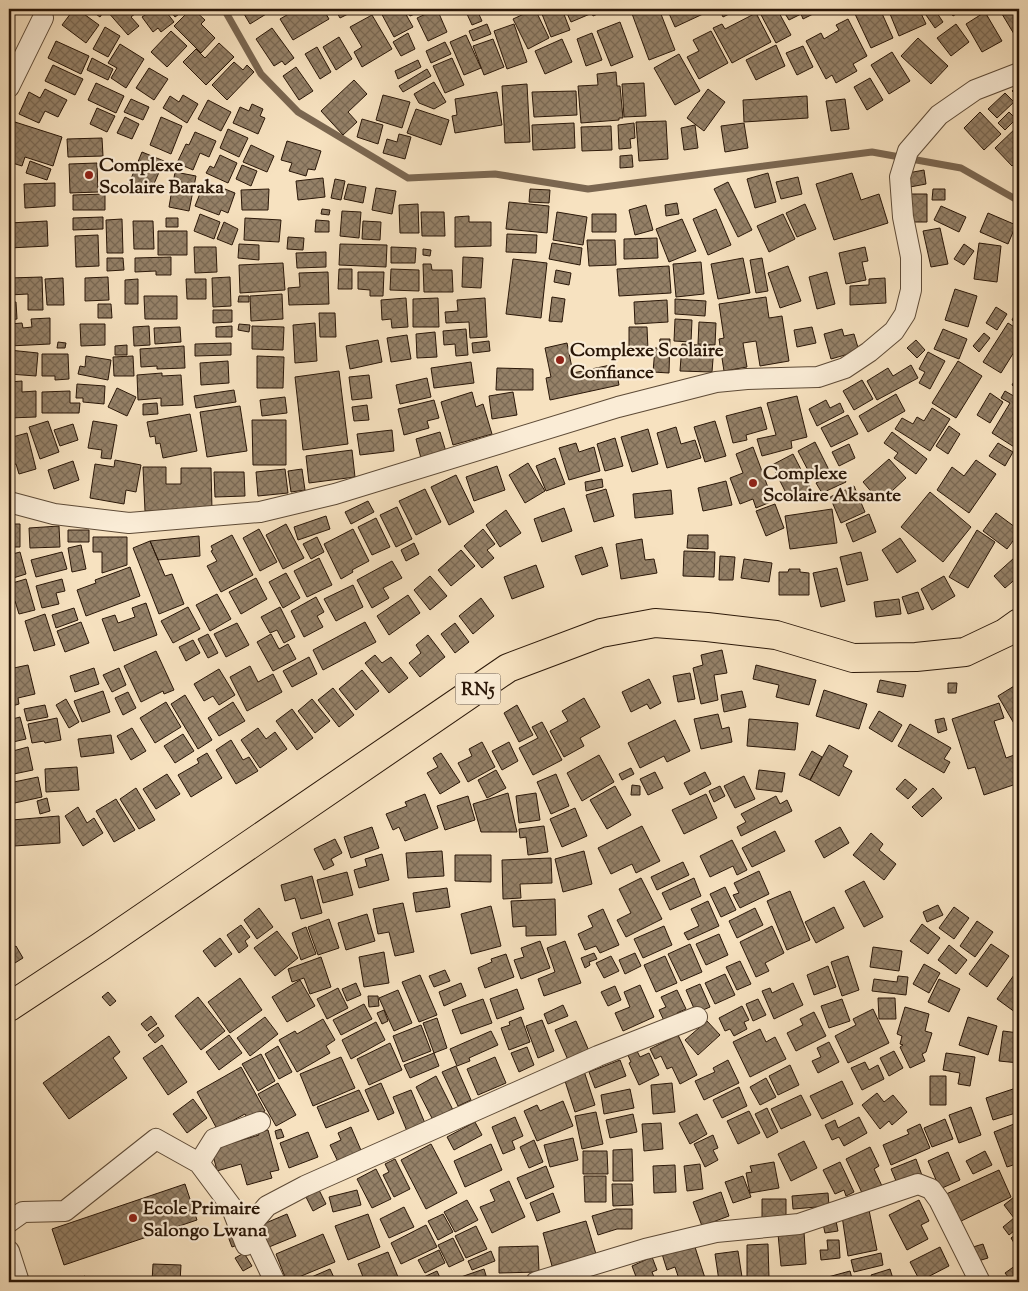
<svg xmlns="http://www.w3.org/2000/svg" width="1028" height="1291" font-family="'Sorts Mill Goudy',serif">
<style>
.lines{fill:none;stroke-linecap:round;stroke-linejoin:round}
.stream{stroke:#7b6751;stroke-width:7}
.building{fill:url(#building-cross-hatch);stroke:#2a1708}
.street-casing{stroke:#5d4a36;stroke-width:22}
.highway-casing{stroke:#2a1708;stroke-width:30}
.street{stroke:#faecd6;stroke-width:20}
.highway{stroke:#f7e2c0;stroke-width:28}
.poi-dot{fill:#8f2418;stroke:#faecd6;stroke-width:2}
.labels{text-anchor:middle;stroke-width:4.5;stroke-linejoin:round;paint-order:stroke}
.shield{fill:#faecd6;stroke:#685746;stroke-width:1}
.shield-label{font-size:18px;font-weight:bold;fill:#2a1708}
.poi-label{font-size:19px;font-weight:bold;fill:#2a1708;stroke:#faecd6;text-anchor:start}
</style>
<defs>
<pattern id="building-cross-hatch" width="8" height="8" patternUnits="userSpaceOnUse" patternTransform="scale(1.25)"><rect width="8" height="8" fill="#958168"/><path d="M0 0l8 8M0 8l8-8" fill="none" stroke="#7a6954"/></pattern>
</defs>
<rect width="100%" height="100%" fill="#f7e2c0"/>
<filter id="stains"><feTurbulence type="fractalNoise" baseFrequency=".004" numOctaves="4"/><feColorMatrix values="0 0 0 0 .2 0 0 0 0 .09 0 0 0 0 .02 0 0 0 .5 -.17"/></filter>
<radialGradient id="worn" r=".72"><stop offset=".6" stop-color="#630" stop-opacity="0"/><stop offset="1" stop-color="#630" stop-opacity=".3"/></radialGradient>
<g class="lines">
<path class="stream" d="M224,9L261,74L298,112L408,178L495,174L588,189L872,152L961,168L1019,201"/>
</g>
<path class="building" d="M9,9H16L9,21Z
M74,9H77L99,25L86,43L62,25Z
M89,9H102L104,11L100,17Z
M109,9H141L131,17L139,26L128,35L107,11Z
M154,9H164L174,22L161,32L158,28L153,32L142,17Z
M169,9H186L175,17Z
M191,9H193L205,20L201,24L215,38L201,53L174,26Z
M241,9H270L271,11L250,24Z
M297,9H323L329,19L293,40L280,19Z
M335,9H356V10L340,18Z
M379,9H403L413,27L394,37Z
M407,9H426L410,16Z
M437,9L447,32L428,41L417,18Z
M535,9L549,38L528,49L513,19Z
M540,9H562L570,30L551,37Z
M565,9H588L590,14L571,22Z
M590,9H609L593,16Z
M636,9H659L675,50L649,60L631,11Z
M667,9H701L703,14L675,27Z
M719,9H739L723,17Z
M763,9H777L791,35L776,43L759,11Z
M782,9H823L803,19L801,14L789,20Z
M867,9H880L893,38L871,48L855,14Z
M888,9H919L926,24L899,36Z
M949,9H964L953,16Z
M999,9H1019V31L1014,34Z
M477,10L482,21L472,25L467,14Z
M935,10L943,22L935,28L926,15Z
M985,12L1002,41L982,52L966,24Z
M756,13L771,42L732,63L713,28L722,24L725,29Z
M372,15L392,49L362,67L354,52L362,47L350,27Z
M848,19L867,56L853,64L857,71L836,83L832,75L826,79L806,41L821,33L824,39L839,30L836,25Z
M620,22L633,57L611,66L597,31Z
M487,24L491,34L473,41L469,31Z
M514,24L527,62L507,69L494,31Z
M956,24L969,42L951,56L937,38Z
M105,27L120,36L108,57L93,49Z
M272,28L294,58L285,65L282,61L274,66L256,39Z
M171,31L187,46L167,67L151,52Z
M711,31L728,63L699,79L687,57L699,51L693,40Z
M408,33L415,49L401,56L393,42Z
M592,33L602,60L586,66L577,39Z
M466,35L481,68L464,75L450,42Z
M339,37L352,59L336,70L323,47Z
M918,38L948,66L931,84L901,56Z
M493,39L504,67L484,75L473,46Z
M562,39L572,62L545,74L535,51Z
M56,41L89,56L81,74L48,58Z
M445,42L451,54L431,63L426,51Z
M219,43L234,57L206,85L183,62L196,49L205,58Z
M120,44L144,59L126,88L111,78L117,68L108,63Z
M776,45L785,66L756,80L746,60Z
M803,46L813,67L797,75L786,53Z
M317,47L331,72L320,79L305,54Z
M892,52L910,81L889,94L871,65Z
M679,54L700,91L675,105L654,68Z
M92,58L113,69L108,80L87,70Z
M452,58L464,85L445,93L433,66Z
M418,60L421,67L398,79L395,71Z
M234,62L243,70L247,65L254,72L227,100L212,85Z
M53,65L83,79L75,95L45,81Z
M296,67L313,91L299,100L283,76Z
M149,68L168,79L154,100L136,88Z
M427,69L431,76L403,92L399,86Z
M616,72L617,86H620L623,118H619V120L581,123L578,86L598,85L597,74Z
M870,78L883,100L867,110L854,87Z
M354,80L367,94L348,112L357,122L343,135L321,111Z
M434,82L446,102L434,109L419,103L414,94Z
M96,83L124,96L116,113L88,100Z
M644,83L646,116L624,117L622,84Z
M527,84L530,142L505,143L502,86Z
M1019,84V98L1012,91Z
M45,89L67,100L58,117L45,111L39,123L19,114L29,92L40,98Z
M708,89L725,102L704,131L687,118Z
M576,91L577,115L534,117L532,92Z
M497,92L502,125L455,133L452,116L457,115L455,99Z
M1005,93L1014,102L997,118L988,109Z
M183,95L198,104L187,123L163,108L170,96L179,102Z
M383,95L410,102L402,128L376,120Z
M807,96L808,118L744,122L743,100Z
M131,99L149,107L143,120L124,112Z
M845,99L849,129L831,131L826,101Z
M208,100L231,112L221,131L198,119Z
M252,104L263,109L260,116L265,118L258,134L233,123L240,107L249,111Z
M97,108L115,116L107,132L90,124Z
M416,109L449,120L441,145L407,133Z
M980,112L1001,134L984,150L964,128Z
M1009,112L1016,119L1005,130L998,123Z
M125,117L139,124L132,139L117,133Z
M161,117L182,126L171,154L150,145Z
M362,119L383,125L378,144L357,137Z
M666,121L668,159L639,161L636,122Z
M15,122L62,137L53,166L25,157L22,166L9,162V141Z
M574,123L575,148L533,150L532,125Z
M634,123L635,138L630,139L631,148L619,149L618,125Z
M744,123L748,148L725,152L721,126Z
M695,125L698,148L684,150L681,128Z
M1019,125V160L1012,166L995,148Z
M611,126L612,150L582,151L581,127Z
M228,129L248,138L239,157L220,148Z
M195,132L216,141L209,157L200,153L193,170L177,163L186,144L189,145Z
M399,134L411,137L405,159L383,153L387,139L397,142Z
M102,138L103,156L68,157L67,139Z
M287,141L321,151L315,170L308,169L306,176L289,171L292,163L281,160Z
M251,145L274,156L267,172L243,162Z
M142,152L164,161L149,195L128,186Z
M220,155L237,163L228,183L206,173L210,166L214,168Z
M632,155L633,167L620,168V156Z
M30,161L51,169L47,180L26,173Z
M97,163L98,192L70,193L69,164Z
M242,165L257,171L251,186L236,179Z
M924,170L926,184L910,187L908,173Z
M175,172L196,176L189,211L169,207Z
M768,173L776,202L755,208L747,179Z
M852,173L861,200L879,194L888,223L834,240L816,184Z
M798,177L802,194L781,199L776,182Z
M323,178L325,197L298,200L296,181Z
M335,179L345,181L341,200L331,198Z
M205,181L235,193L228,213L221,210L219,215L195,206Z
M728,182L752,230L738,237L714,189Z
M55,183V206L25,208L24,184Z
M348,184L366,187L363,203L344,199Z
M376,188L396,191L392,214L372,210Z
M269,189L268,210H242L241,190Z
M530,189L550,190L549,203L529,202Z
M933,189H945V200H932Z
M105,194V210H73V195Z
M910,194H927V222H909Z
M509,202L549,206L547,233L506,229Z
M677,203L679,214L666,216L665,205Z
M418,204L419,233H400L399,205Z
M805,204L816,229L797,237L786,213Z
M646,205L653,230L635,235L629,210Z
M941,206L966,217L959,232L934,220Z
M322,209L330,210L329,215L321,214Z
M716,209L731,245L708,255L693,219Z
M342,211L361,212L359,238L340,236Z
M421,212H444L445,236H422Z
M557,212L587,217L583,245L553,240Z
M988,213L1016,225L1008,244L980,232Z
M200,214L220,222L214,239L194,231Z
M592,214H616V232H592Z
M783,214L795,239L769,252L757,226Z
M469,216V222H491V246L455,247V217Z
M103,217V229L73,230V218Z
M166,218H178V227H166Z
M245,218L281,220L279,242L244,240Z
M122,219L123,253H107L106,220Z
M682,219L696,251L669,262L656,229Z
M316,220L329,221V232H315Z
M47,221L48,246L9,248V223Z
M133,221H153L154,249H134Z
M363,221L381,222L380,240L362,239Z
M224,222L238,229L232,245L217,239Z
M940,228L948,264L931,267L923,231Z
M158,231H187V255H158Z
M507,234L537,235L536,253L506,252Z
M98,235L99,266L76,267L75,236Z
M288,237L304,238L303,250L287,249Z
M657,238L658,258L624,259V239Z
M587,240H615L616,265L589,266Z
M552,243L582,248L580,265L549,259Z
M979,243L1001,246L997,282L974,279Z
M239,244L259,245V260L238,258Z
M340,244L387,245L386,267L339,265Z
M964,244L974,251L964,265L954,259Z
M194,247H216L217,272L195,273Z
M391,247L416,248L415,263H391Z
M865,247L868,261L862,262L866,280L846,284L839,253Z
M423,249L431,250L430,256L423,255Z
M326,252V267L297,268L296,253Z
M171,257V275H156V271L135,272V258Z
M463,257L483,258L481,288L462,287Z
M107,258H123L124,270L107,271Z
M743,258L750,293L718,299L711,264Z
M762,258L768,291L756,293L750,260Z
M513,259L547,263L541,318L506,314Z
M701,262L704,294L676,297L673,264Z
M283,263L285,290L240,293L239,265Z
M423,264H431L432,270H452L453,292H424Z
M669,266L671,293L619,296L617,269Z
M788,266L801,301L780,308L768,273Z
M339,269H352V289H338Z
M391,269L419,270V291L390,290Z
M556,270L571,273L569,285L554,282Z
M328,272L329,304L289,305L288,288L300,287L299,273Z
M358,272H384L383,296H370V290L358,289Z
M827,272L835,304L817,309L809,277Z
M42,277L43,310H28V294L9,295V278Z
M108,277L109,300L85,301V278Z
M230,277L231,306L213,307L212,278Z
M63,278L64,305H47L45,279Z
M885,278L886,303L850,305V286L869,285V279Z
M138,279V304H125V280Z
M186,279H206V299H187Z
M955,289L977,296L968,327L945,320Z
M282,294L283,319L251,321L250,296Z
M144,296H177V319H145Z
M239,296H249V302H238Z
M552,297L565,299L562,322L549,321Z
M766,297L769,318L782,316L789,361L760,366L756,341L743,343L747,367L724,371L719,339L724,338L719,304Z
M406,298L408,327L392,328L391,319L382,320L381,300Z
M438,298L439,327H413V299Z
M485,298L487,337L470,338L469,322L446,323L445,312L458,311L457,300Z
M675,299L706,301L705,316L675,314Z
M667,300L668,322L635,324L634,302Z
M9,302H16L17,319L9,320Z
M98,304H111L112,318H98Z
M996,307L1007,314L997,330L986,323Z
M1019,307V324L1012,320Z
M213,310H232V322L213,323Z
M319,313H335L336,337H320Z
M50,318V344L9,346V324L22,323L23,328L32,327L31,319Z
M675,319L692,320L691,342L674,341Z
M699,322L716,323L715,345L698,344Z
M315,323L317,361L295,363L293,325Z
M1008,323L1019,330V344L1001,373L983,362Z
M80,324H105V345L81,346Z
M239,324L250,325L249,332L238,330Z
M149,326L150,345L134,346L133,327Z
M232,326V337H216V327Z
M252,326L284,327L283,350L252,349Z
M180,327L181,342L155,344L154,328Z
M629,327H647L648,350L629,351Z
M812,327L816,343L797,347L794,330Z
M466,329L468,355L456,356L455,344L444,345L443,331Z
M842,329L844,336L854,334L859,351L831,359L824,334Z
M943,329L967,339L959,359L934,349Z
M435,332L437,357L417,358L416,334Z
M984,333L990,338L979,352L973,346Z
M407,335L411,359L391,362L387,338Z
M660,339H670L669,373L653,372L655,348H659Z
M378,340L382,362L350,369L346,346Z
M916,340L925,350L917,358L907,348Z
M489,341L490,351L473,353L472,343Z
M58,342L66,343L65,348H57Z
M231,343V355L195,356V344Z
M567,343L573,373L615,364L619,385L550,400L546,378L551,377L545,348Z
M682,344L714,346L712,372L680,371Z
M127,345V355H115V346Z
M184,346L185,368L157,369V366L141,367L140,349Z
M9,350L38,353L36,376L9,374Z
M928,352L945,361L930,389L919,383L925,372L919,369Z
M42,354H68L69,379L55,380V376H42Z
M86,356L111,360L108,380L78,374L80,366L85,367Z
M133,356L134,376H114L113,357Z
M257,356L284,357L283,388H257Z
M228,361L229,383L201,385L200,363Z
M958,361L982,376L956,418L932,403Z
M471,362L474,383L434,388L431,368Z
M911,365L918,378L877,400L867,381L888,368L893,376Z
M497,368L533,369V390H496Z
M339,371L348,444L303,450L295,377Z
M162,373V376L181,375L183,405L161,406V398L138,400L137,375Z
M1019,373V390L1012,385Z
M369,375L372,398L352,400L349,377Z
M427,378L431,397L400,404L396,385Z
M862,380L873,399L854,410L843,391Z
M22,381V392L36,391V417L9,418V382Z
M77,384L105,386L104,404L83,402V398H76Z
M117,388L136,397L127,416L108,407Z
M234,390L236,402L196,408L194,396Z
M70,391V403H80L79,413H42V392Z
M1005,391L1019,399V450L992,433L1010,403L1001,398Z
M472,392L476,407L483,404L492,434L453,445L441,402Z
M513,392L517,415L492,419L489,396Z
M990,393L1003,402L990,423L977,415Z
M896,394L905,411L868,432L859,416Z
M797,396L807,437L791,441L792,448L762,456L757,439L776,435L767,403Z
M285,397L287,413L262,416L260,400Z
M434,400L439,418L427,421L429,428L404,435L398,409Z
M826,400L830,408L840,403L844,412L817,426L809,409Z
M157,403L158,414L143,415V404Z
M367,405L369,420L354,421L352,407Z
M240,406L247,451L207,457L200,412Z
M761,407L767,429L746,435L747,440L733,443L726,416Z
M932,408L950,419L930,451L895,429L902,418L913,424L917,417L924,421Z
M190,414L197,451L163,458L160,443L156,444L155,436L150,437L147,422Z
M848,415L858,434L831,447L821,428Z
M252,420H286V465H253Z
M48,421L59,452L40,459L29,427Z
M93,421L117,425L111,459L101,458L102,450L88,448Z
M715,421L726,456L705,462L694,427Z
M73,424L78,440L60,446L54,430Z
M949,426L960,434L948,454L936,446Z
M676,427L681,444L695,440L701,458L667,468L657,433Z
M648,429L658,464L632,472L621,437Z
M392,430L394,451L360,455L357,434Z
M440,432L447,455L422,462L416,439Z
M892,432L927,459L916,474L894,458L898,453L884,443Z
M27,433L36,469L19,474L16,464L9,466V438Z
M615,438L623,466L605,471L597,444Z
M815,442L829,470L812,478L798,451Z
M576,443L579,452L594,447L600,471L569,480L559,448Z
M998,443L1013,452L1005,466L989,456Z
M849,444L855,458L839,466L832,452Z
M753,447L773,501L756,508L753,499L740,504L730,478L743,473L736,454Z
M352,450L355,477L309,483L306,456Z
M793,454L814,495L803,500L800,494L789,499L772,465Z
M555,458L565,484L546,491L536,466Z
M889,459L906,478L880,502L863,482Z
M115,460L141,465L136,492L126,490L124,504L90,498L95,464L114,467Z
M976,460L996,474L969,513L937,490L952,467L964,476Z
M73,461L79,480L54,489L48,470Z
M528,463L545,491L525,503L509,475Z
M497,466L505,490L474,501L466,477Z
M143,467H166V484H181V468H211L212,510L145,511Z
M285,469L288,493L258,496L256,472Z
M302,469L305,490L291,492L288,471Z
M840,471L846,482L822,493L816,483Z
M214,472H244L245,496L215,497Z
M456,475L474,512L449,525L431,487Z
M602,479L603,487L586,491L585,482Z
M726,481L732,505L703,511L698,488Z
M854,486L865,512L841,523L830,497Z
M425,489L441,522L416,535L399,501Z
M606,489L614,516L594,522L586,495Z
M671,490L673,514L635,518L633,494Z
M930,492L971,527L943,562L901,527Z
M368,501L374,512L351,524L345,512Z
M775,504L784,528L766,536L756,511Z
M397,507L412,539L396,547L380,515Z
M564,508L572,531L542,542L534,519Z
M832,509L837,543L790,549L785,516Z
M506,510L521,533L500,547L486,525Z
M996,513L1019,530V533L1007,549L983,531Z
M869,514L876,532L853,542L846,524Z
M326,516L330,529L298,540L294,527Z
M376,518L390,547L372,555L358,527Z
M9,524H20V547H9Z
M286,524L304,558L283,569L266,535Z
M59,526L60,547L30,548L29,528Z
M259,529L277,562L260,571L243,538Z
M353,529L369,561L352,570L353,572L341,579L324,544Z
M483,529L495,544L487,550L494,558L482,568L464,546Z
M68,530H89V542H68Z
M977,530L995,542L968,588L949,577Z
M232,535L253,575L221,592L207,566L217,561L211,551L213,550L211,546Z
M688,535H708V549L687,548Z
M199,536L200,556L158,560L150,541Z
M93,537H127V565L102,573V552H93Z
M317,537L324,552L311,559L303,544Z
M900,538L916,561L897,573L882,550Z
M642,539L645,560L654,559L657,573L621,579L616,544Z
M150,541L165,576L172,574L184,604L159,614L133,548Z
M414,543L419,554L406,561L401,550Z
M81,545L86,569L72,572L68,548Z
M602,547L608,566L582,575L575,556Z
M461,550L475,566L451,586L438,570Z
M684,551L715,552L714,577L683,576Z
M20,552L26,574L10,579L9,573V555Z
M62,552L67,569L36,577L31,560Z
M861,552L868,580L847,585L840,557Z
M720,556L735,557L733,580H719Z
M319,558L332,585L307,597L294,571Z
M1014,558L1019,563V576L1005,588L994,576Z
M744,559L772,563L769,582L741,578Z
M392,561L402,578L383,588L389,598L372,608L357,580Z
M536,565L544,587L512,599L504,577Z
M130,567L140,596L86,616L77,590L96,583L95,580Z
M837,568L845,601L821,607L813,573Z
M789,569H800V572L809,573V595H779V572H788Z
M286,573L300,598L283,608L269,582Z
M430,576L447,596L430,610L414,590Z
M944,576L955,596L932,610L921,589Z
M256,578L267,599L241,614L229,592Z
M26,579L35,610L19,614L15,601L9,603V584Z
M62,579L65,591L56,593L59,604L42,608L36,586Z
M353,585L363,607L336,621L324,599Z
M918,592L924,609L908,614L902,597Z
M217,594L231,619L210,631L196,605Z
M408,595L420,613L389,635L377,616Z
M316,597L324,612L317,616L323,627L304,637L291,611Z
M481,598L494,616L473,634L459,616Z
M899,599L901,614L876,617L874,602Z
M146,603L157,635L114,651L102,619L115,615L118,623L135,617L132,608Z
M188,607L200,629L173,643L161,621Z
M280,607L295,637L284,643L277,630L270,633L261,617Z
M74,608L78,620L56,628L52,615Z
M45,614L55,645L34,651L25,621Z
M9,617L14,641L9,642Z
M81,622L89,643L65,652L57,631Z
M365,622L376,642L323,670L313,650Z
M237,623L249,645L226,657L214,634Z
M455,623L469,642L455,653L441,634Z
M208,634L218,653L208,658L198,639Z
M271,634L279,649L288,644L296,659L273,671L257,642Z
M428,635L445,657L420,677L409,663L421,653L416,645Z
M193,640L200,653L186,661L179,647Z
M722,650L727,673L714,675L718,700L701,704L693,668L703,665L701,655Z
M156,651L174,690L164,694L163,691L141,702L124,666Z
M375,655L382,663L391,657L408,678L389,693L365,663Z
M309,657L317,674L292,687L283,671Z
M28,665L35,694L18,698L19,704L9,707V669Z
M756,665L816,680L809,705L776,697L779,685L753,679Z
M250,666L258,682L273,674L282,692L247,711L230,677Z
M94,668L99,684L75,692L70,676Z
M119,668L126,685L112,692L103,675Z
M219,669L235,695L219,705L213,696L204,701L194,684Z
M362,670L379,691L356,710L339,689Z
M690,673L695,699L678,702L673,676Z
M649,679L661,703L650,709L647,704L631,712L622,692Z
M880,680L906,685L903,697L877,692Z
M948,683H957L956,693H948Z
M1019,683V732L998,696Z
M333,688L354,715L339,727L318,700Z
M824,690L867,704L859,729L816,716Z
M103,691L110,712L82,722L74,701Z
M742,691L746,707L724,712L721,695Z
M128,692L136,708L123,715L115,698Z
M185,695L212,740L198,749L171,704Z
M584,698L600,727L580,738L584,746L564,757L550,731L568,721L562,711Z
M66,699L79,722L69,728L56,705Z
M312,699L330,721L315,733L298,711Z
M166,702L181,727L155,743L140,718Z
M233,702L245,721L219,736L208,718Z
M999,703L1004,718L994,721L1006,758L1017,754L1019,761V783L984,795L975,767L968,769L952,719Z
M45,705L48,717L27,721L24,709Z
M517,705L533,735L519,742L504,713Z
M292,709L313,738L297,750L276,721Z
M879,711L902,725L892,742L869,728Z
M718,714L722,729L729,727L732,742L701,749L694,719Z
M20,717L26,739L13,742L9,720Z
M57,718L61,740L45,743L44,741L32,743L28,724Z
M944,718L947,730L938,733L935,720Z
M749,719L798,723L795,750L747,746Z
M675,720L690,751L667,762L664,756L640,768L628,743Z
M542,722L562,760L533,775L519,748L538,738L532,727Z
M910,724L951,748L944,759L950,762L944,773L898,746Z
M132,728L146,751L131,760L117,736Z
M258,728L266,739L275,732L287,749L260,768L241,740Z
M183,734L194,751L175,763L164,746Z
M111,735L114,753L81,757L78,739Z
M231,740L243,760L249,757L258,771L236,784L216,750Z
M482,742L495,767L468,782L458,763L472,756L469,749Z
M509,742L518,761L502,770L492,751Z
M829,745L848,756L843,766L852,771L839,796L810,780Z
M28,747L33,770L9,775V752Z
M812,751L822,757L810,780L799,775Z
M207,753L222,778L191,797L178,775L199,763L197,759Z
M441,753L460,782L440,794L427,773L438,767L433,758Z
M599,755L614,782L582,801L567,773Z
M77,767L79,790L46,792L45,769Z
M631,768L634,774L622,780L619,774Z
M496,770L506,788L487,798L478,780Z
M759,770L785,773L782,792L756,789Z
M655,772L663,788L648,795L640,779Z
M705,772L711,784L690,795L684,783Z
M167,774L180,794L156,809L143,789Z
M556,774L569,806L551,814L537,782Z
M744,776L755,799L735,808L724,786Z
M38,777L42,797L10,804L9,783Z
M905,779L917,789L908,799L896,789Z
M632,785L640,786V795H631Z
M615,786L631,815L607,829L590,800Z
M720,786L725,796L714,802L709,791Z
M136,788L155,820L139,829L120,799Z
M933,788L942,798L922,817L912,807Z
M508,793L517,832H481L473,804Z
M536,793L540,820L519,823L516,796Z
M425,794L438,828L405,841L399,827L393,830L386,814L407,806L405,802Z
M706,794L717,818L684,834L672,810Z
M468,796L475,820L445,830L437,806Z
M776,796L780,804L787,800L792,811L741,836L737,827L746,822L741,814Z
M47,798L50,811L40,814L37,801Z
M116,799L135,830L114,842L96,811Z
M78,807L87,823L94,818L103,833L83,846L65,816Z
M575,808L587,836L562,847L550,819Z
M59,816L60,843L14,846L12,820Z
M544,826L548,852L528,855L526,837L520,838L519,829Z
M642,826L660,861L636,873L632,864L611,874L598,848Z
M372,827L379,848L351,858L344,837Z
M840,827L849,843L824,858L815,841Z
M775,831L785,851L752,867L742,848Z
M871,833L883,844L879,850L896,864L884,880L853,855Z
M335,839L342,853L331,859L334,865L324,870L314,849Z
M732,840L747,870L737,875L733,866L710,877L700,856Z
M442,851L444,876L408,878L406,853Z
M584,851L592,884L563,892L555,859Z
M382,854L389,880L359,888L354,870L367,866L365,859Z
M455,855H491V882L455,881Z
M551,858L552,883L520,884L521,898L503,899L502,860Z
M683,862L689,875L657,890L651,877Z
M759,871L769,894L740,908L733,895L739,893L734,883Z
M347,872L353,895L323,903L317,880Z
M312,876L322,913L301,919L295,898L285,901L281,885Z
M641,878L662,919L626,937L617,920L631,913L619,889Z
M694,878L701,896L670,910L662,893Z
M864,881L883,917L864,927L845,891Z
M725,887L736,910L721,917L710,894Z
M447,888L450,907L416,912L413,893Z
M790,891L810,940L787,950L767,901Z
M555,899L556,935L526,936V926L513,927L511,901Z
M708,901L719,926L688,940L684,933L699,926L691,909Z
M403,903L414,952L395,956L389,932L378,934L373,909Z
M938,905L943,915L927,922L923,912Z
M491,906L501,946L471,954L461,914Z
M834,907L844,928L816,943L805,922Z
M954,907L969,918L954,939L939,928Z
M259,908L273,927L257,939L244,920Z
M755,908L763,925L737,938L729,921Z
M603,909L619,945L600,953L596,946L585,950L578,934L593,927L588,916Z
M367,914L375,941L346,950L338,923Z
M329,919L339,948L318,955L308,927Z
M977,921L993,932L975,957L960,946Z
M922,924L940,938L928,954L910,941Z
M241,925L250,937L245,941L248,946L239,953L227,935Z
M664,926L672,945L643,958L634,939Z
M772,926L784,953L765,963L769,971L756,977L740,942Z
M306,927L316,954L301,960L292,933Z
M277,931L298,958L275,976L254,948Z
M719,934L728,955L706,965L696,944Z
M220,938L232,954L215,967L203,951Z
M540,941L550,968L521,979L514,960L524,957L521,948Z
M565,941L581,983L544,996L538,979L555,972L547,948Z
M690,944L702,972L681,981L668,954Z
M991,944L1009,956L987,987L969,974Z
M949,945L967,960L956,974L938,960Z
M16,946L23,958L10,966L9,950Z
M873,947L902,951L899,971L870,967Z
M384,952L389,983L364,987L359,957Z
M594,953L597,959L589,962L590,965L585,968L581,958Z
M635,953L641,966L625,974L619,960Z
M506,954L514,977L485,988L478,968L492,962L491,959Z
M611,956L619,971L604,978L596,963Z
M665,956L677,983L656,992L644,965Z
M848,956L859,990L842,996L831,962Z
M321,957L331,987L310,994L304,978L292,982L288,969Z
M740,961L751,984L737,990L726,967Z
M924,964L940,973L929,993L913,984Z
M828,966L836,987L814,995L807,975Z
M445,970L450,981L434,987L429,976Z
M725,974L735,995L715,1004L705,983Z
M420,975L437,1015L419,1022L402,982Z
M1014,975L1019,979V1015L997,999Z
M898,976L908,977L906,995L872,991L874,979L897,982Z
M240,978L262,1010L230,1033L208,1002Z
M939,979L960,989L949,1012L928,1002Z
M300,980L315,1006L287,1022L272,997Z
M356,983L361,995L347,1001L342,989Z
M461,983L466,996L444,1006L439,992Z
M793,983L803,1005L774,1019L762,991L770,988L772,993Z
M700,984L710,1007L696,1013L686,990Z
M640,985L654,1017L623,1031L615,1013L630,1007L624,992Z
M615,986L621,1000L608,1006L601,992Z
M338,988L348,1008L327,1019L317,999Z
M517,989L524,1009L497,1019L490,999Z
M398,990L412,1023L394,1031L379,998Z
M677,990L686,1009L677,1013L679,1019L666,1025L659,1010L666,1007L661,997Z
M108,992L116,1001L110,1006L102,997Z
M368,996H378L379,1006L369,1007Z
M198,997L225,1031L201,1050L175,1016Z
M878,998H895L896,1019H879Z
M483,999L492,1023L461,1034L452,1010Z
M758,999L766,1015L753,1021L746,1004Z
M842,999L850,1021L829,1028L821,1006Z
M364,1004L372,1019L341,1035L333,1020Z
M563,1005L568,1016L548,1024L544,1014Z
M742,1006L749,1020L744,1022L747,1029L734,1036L730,1029L725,1031L719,1018Z
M905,1007L929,1014L925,1031L932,1033L926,1052L922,1054L925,1061L910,1068L900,1047L903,1045L900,1044L902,1036L897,1034Z
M873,1009L889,1043L848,1063L835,1036L856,1025L853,1019Z
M384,1010L388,1021L382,1024L377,1013Z
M814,1012L826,1036L796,1051L787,1033L803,1025L800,1019Z
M151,1016L157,1024L147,1031L141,1024Z
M265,1017L278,1034L250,1056L237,1038Z
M521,1017L530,1042L509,1050L501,1028L510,1025L509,1022Z
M968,1017L997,1026L988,1055L959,1045Z
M437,1018L447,1048L434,1053L423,1023Z
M323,1019L335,1040L326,1046L330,1053L297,1072L279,1040L295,1031L297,1034Z
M542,1020L554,1051L538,1058L526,1026Z
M576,1021L589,1051L568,1060L555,1030Z
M707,1021L720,1035L698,1055L685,1040Z
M376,1022L385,1040L351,1059L342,1040Z
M421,1025L431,1051L403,1062L393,1036Z
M158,1027L164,1036L155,1043L148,1035Z
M760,1029L766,1042L775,1037L786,1059L750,1077L733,1042Z
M491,1031L498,1045L469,1058L470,1061L457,1066L450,1049Z
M1003,1031L1019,1033V1063L999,1061Z
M229,1035L242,1053L219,1070L206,1052Z
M678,1035L697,1075L680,1084L672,1067L667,1069L661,1056L655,1059L650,1049Z
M109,1036L120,1052L113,1058L127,1078L69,1119L43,1083Z
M829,1042L839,1062L818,1073L812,1061L821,1057L817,1048Z
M390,1043L402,1070L369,1085L357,1059Z
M162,1045L187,1082L168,1095L143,1058Z
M278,1046L292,1072L279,1079L265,1054Z
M527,1047L534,1065L519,1072L511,1053Z
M636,1049L640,1057L649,1053L659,1075L639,1085L629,1063L631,1062L627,1053Z
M894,1051L903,1068L889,1076L880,1058Z
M434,1053L439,1066L410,1078L404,1065Z
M946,1053L975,1057L970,1086L958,1084L960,1073L943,1070Z
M261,1054L275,1081L258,1091L242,1064Z
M341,1057L355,1088L313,1106L300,1074Z
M495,1057L506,1083L478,1095L467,1069Z
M620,1060L626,1076L595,1088L589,1072Z
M728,1060L739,1083L704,1100L695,1081L715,1072L713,1068Z
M865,1062L869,1070L878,1065L884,1079L862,1090L851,1068Z
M790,1065L799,1085L778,1095L769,1076Z
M456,1066L471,1100L458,1106L442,1072Z
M241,1067L265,1111L248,1120L245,1114L217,1129L197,1092Z
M584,1071L595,1105L575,1112L565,1081Z
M436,1076L454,1112L434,1122L416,1087Z
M930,1076H946V1105H930Z
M766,1078L776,1097L760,1105L750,1087Z
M842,1081L853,1104L822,1119L810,1096Z
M278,1083L296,1115L276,1126L258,1094Z
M381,1083L394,1113L378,1120L365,1090Z
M672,1083L675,1112L653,1114L651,1085Z
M739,1087L747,1106L722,1118L713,1100Z
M1016,1088L1019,1097V1112L993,1120L986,1098Z
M630,1089L634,1108L604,1114L601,1095Z
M359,1090L369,1111L326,1128L317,1107Z
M411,1090L427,1128L409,1136L393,1097Z
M877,1093L884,1102L893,1095L907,1112L892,1125L889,1121L880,1129L862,1105Z
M801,1095L811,1115L781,1129L771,1109Z
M193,1099L207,1118L187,1133L173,1114Z
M563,1101L573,1126L537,1141L524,1111L537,1105L540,1111Z
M971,1107L981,1135L959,1143L949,1115Z
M767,1108L778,1132L767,1138L755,1114Z
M749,1111L760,1133L738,1144L727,1121Z
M596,1112L603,1144L582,1149L575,1116Z
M633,1114L637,1132L610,1138L606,1120Z
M697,1114L707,1134L690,1144L679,1123Z
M515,1117L523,1136L512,1141L515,1149L503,1154L492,1127Z
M859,1117L867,1133L844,1146L839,1137L832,1140L825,1125L835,1120L838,1128Z
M945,1119L953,1139L932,1147L924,1128Z
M475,1122L482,1135L454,1150L447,1137Z
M1019,1122V1163L1007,1167L994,1132Z
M661,1123L663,1149L644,1151L642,1124Z
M920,1124L930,1148L891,1165L883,1145L909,1134L907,1130Z
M351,1127L363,1155L340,1166L330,1145L341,1140L338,1133Z
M281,1129L284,1137L277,1139L275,1131Z
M268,1130L279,1170L270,1172L272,1178L247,1185L241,1164L217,1171L213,1155L217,1154L214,1145L231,1140L232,1143L259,1135L258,1133Z
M308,1132L318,1157L289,1168L280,1143Z
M713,1135L718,1148L713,1150L718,1160L705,1167L694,1144Z
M573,1138L578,1160L550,1167L544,1145Z
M534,1140L543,1162L529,1168L520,1147Z
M804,1141L817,1168L791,1181L778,1154Z
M431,1144L457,1193L426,1209L401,1160Z
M491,1144L502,1170L465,1187L454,1161Z
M870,1147L879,1166L874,1169L882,1186L863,1195L846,1159Z
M632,1149L633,1181H613V1150Z
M583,1151H607L608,1174H583Z
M985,1151L992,1165L973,1174L966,1161Z
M948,1152L960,1180L940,1189L928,1161Z
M395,1159L410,1189L394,1197L383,1175L389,1172L385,1164Z
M916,1159L923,1178L899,1188L891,1169Z
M774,1162L779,1188L750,1193L746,1173L752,1172L750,1166Z
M840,1162L854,1192L846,1196L844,1190L835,1194L823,1170Z
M700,1164L703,1189L687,1191L684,1166Z
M675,1165L676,1192L654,1193L653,1166Z
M546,1166L554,1187L526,1199L517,1178Z
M376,1169L391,1199L372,1208L357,1179Z
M999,1170L1011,1197L957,1223L944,1195Z
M584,1176H606V1202H585Z
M743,1176L751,1197L733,1203L725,1182Z
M509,1181L525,1217L492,1233L480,1207L495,1201L490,1190Z
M185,1184L197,1220L64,1265L52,1229Z
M612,1184H632L633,1205L613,1206Z
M319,1190L326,1204L313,1211L306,1197Z
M357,1190L361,1205L333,1212L329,1197Z
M721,1192L729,1216L702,1226L693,1202Z
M553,1193L560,1212L537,1221L530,1203Z
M828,1193L829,1206L793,1209L792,1196Z
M1019,1193V1227L1009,1235L1003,1227L1014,1218L1004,1205Z
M762,1199H786V1218H762Z
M467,1200L478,1220L455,1232L444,1212Z
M919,1200L929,1221L921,1225L928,1239L907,1250L889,1215Z
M404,1207L414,1227L389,1238L380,1219Z
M616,1209H632V1229H617L598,1235L592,1216Z
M869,1210L877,1250L848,1256L842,1216Z
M287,1214L296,1236L269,1247L261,1225Z
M368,1214L380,1247L348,1260L335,1226Z
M443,1214L453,1232L438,1240L428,1221Z
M835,1216L838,1231L825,1233L822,1219Z
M586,1221L596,1254L552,1266L543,1233Z
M426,1225L437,1247L401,1264L391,1243Z
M476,1226L487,1249L466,1258L455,1236Z
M237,1227L243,1243L232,1247L226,1231Z
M804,1232L806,1264L781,1266L778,1234Z
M1019,1232V1251L1011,1238Z
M323,1234L335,1262L287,1282L276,1254Z
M453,1238L464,1260L449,1267L438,1245Z
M827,1240H839L840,1258L821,1260L820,1250H828Z
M694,1244L706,1281L700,1282H680L675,1267L667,1270L662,1254Z
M768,1244L769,1278H747V1245Z
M983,1244L988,1258L978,1261L973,1247Z
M538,1246L539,1272L499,1273V1247Z
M940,1247L949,1266L920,1281L910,1262Z
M439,1250L445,1263L425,1273L418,1260Z
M491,1251L495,1261L472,1270L468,1261Z
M738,1251L742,1277L719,1281L715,1254Z
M388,1252L400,1282H365L358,1264Z
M244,1253L252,1266L243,1271L235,1258Z
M881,1253L883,1265L854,1272L851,1260Z
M652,1257L657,1270L652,1272L656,1282H638L632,1266Z
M1019,1263V1282H1012L1005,1273Z
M153,1264L181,1265L180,1282H152Z
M330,1269L336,1282H300Z
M484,1269L488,1282H460L458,1278Z
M890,1269L894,1282H874L871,1275Z
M437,1271L442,1282H415V1281Z
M850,1271L853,1282H817V1280Z
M85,1276L88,1282H71Z"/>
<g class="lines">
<g class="street-casing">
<path id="street" d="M9,87L43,18
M9,502L54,514L129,523L260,512L335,494L618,407L716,382L747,379L818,377L845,368L869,352L894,331L905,314L911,290V257L903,217L900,177L908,151L939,115L975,90L1019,73
M9,1222L23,1212L65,1211L156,1139L199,1163
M246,1245L231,1206L199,1163L214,1139L260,1122
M9,1251L19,1282
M275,1282L249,1227L267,1206L305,1186L598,1056L697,1017
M536,1282L645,1249L716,1232L799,1224L918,1184L931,1189L939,1200L980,1282"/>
</g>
<g class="highway-casing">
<path id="highway" d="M9,1007L100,947L508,668L601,633L655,623L707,627L776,635L853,658L916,657L965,652L1005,633L1019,623"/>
</g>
<use href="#street" class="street"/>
<use href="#highway" class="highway"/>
</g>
<g class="poi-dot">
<circle cx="89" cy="175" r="5"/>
<circle cx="560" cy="360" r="5"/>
<circle cx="753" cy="483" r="5"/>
<circle cx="133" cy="1218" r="5"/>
</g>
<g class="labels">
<rect class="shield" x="455.5" y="673.5" width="45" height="31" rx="4"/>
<g class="shield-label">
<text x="478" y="695">RN5</text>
</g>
<g class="poi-label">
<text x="99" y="171">Complexe<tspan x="99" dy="22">Scolaire Baraka</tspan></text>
<text x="570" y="356">Complexe Scolaire<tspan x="570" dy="22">Confiance</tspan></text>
<text x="763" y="479">Complexe<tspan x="763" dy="22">Scolaire Aksante</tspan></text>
<text x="143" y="1214">Ecole Primaire<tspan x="143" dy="22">Salongo Lwana</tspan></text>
</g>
</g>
<rect width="1028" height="1291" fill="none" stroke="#f7e2c0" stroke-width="30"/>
<rect x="10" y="10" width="1008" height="1271" fill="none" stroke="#2a1708" stroke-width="2.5"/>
<rect x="15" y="15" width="998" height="1261" fill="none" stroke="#2a1708"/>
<rect width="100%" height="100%" filter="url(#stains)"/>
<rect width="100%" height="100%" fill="url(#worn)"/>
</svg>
